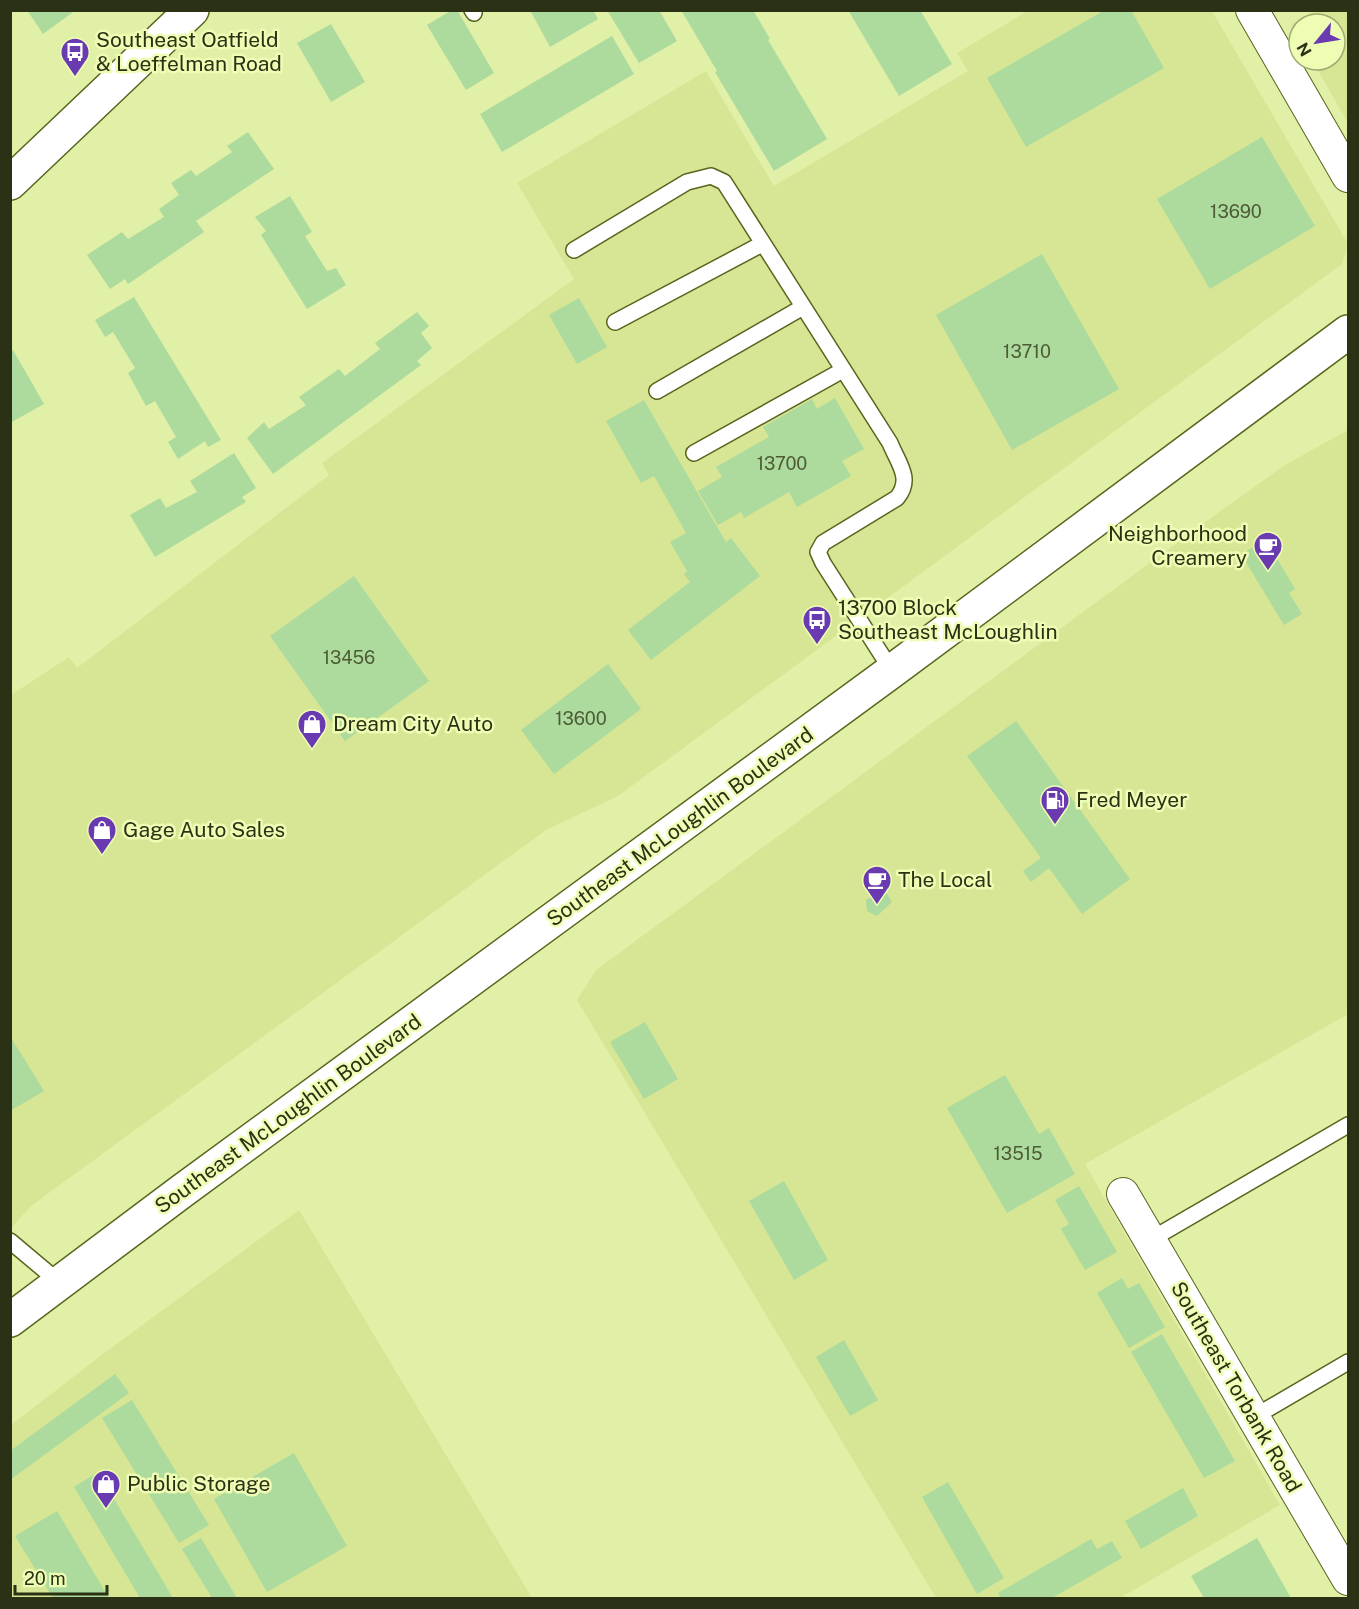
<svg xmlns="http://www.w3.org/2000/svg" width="1359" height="1609" font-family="'Public Sans',sans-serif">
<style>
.built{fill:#d6e695}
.building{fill:#adda9d}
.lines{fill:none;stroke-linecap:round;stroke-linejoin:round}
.lane-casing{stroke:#59641d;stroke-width:18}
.street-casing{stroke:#59641d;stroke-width:34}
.secondary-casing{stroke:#59641d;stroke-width:36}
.primary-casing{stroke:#59641d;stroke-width:36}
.lane{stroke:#fff;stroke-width:15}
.street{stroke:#fff;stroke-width:32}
.secondary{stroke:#fff;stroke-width:33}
.primary{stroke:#fff;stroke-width:33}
.labels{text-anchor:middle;stroke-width:5;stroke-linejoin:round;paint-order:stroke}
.number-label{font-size:18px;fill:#4c5b36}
.poi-label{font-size:21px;fill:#2b3114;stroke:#eefdb4;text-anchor:start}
.street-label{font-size:21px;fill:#2b3114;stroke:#eefdb4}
</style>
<rect width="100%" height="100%" fill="#e1f0a7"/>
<path class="built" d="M1028,11H1212L1348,244L1342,264L618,796L546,830L31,1206L11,1228V695L69,657L77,668L329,475L322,463L574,279L517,183L706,71L774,186L968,71L957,53Z
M1314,11H1348V123L1312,60H1335V24H1299V38L1291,24Z
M1348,430V1014L1085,1164L1280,1505L1120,1598H936L577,1000L596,970L1215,515L1285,465Z
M299,1210L532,1598H11V1425L107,1351Z"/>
<path class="building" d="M27,10H76L43,34Z
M452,10H457L494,73L466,90L427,25Z
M530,10H593L598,19L550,47Z
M607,10H659L677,41L639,63Z
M681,10H753L770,39L768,40L827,139L774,171L715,72L717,71Z
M848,10H920L952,64L899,96Z
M1105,10H1131L1164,68L1026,147L987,78Z
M331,24L365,82L331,102L297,43Z
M612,36L634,74L502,152L480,114Z
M248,132L274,169L196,221L204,232L128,284L125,279L110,289L87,255L122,232L128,239L164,217L159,209L179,195L171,183L191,170L196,176L232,152L227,146Z
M1262,137L1315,226L1210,289L1157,199Z
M290,196L312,232L305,236L327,271L336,268L346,285L307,309L261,235L266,231L255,217Z
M1042,254L1119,389L1012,450L936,315Z
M134,297L221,440L208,447L205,441L178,459L168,442L176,437L155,401L146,406L128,373L135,368L113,332L105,337L95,320Z
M579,298L607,347L577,364L549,315Z
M417,312L429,326L421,333L432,348L417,361L421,365L273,474L247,438L264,422L269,429L306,405L299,397L339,369L345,376L380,349L375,343Z
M13,350L44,404L10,423V352Z
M835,398L864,449L842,461L851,476L797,507L789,492L744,518L741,512L718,525L698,491L722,477L716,467L769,437L763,427L812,399L817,409Z
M644,400L726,542L731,538L760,576L651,660L628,630L690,582L684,574L687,571L670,542L686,533L654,476L641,483L606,421Z
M234,453L256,488L242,497L246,502L155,557L130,515L160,498L166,508L197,492L190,481Z
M1266,540L1295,589L1289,593L1302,614L1284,625L1241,554Z
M354,576L429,681L345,741L270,636Z
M608,664L641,709L554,774L521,730Z
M1016,721L1130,879L1082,914L1049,868L1031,882L1023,871L1041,858L967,756Z
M885,890L892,902L877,916L867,911L866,900Z
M645,1022L678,1079L644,1099L610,1042Z
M10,1036L44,1091L10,1111Z
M1005,1075L1039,1134L1049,1128L1075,1174L1007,1213L947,1108Z
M784,1181L828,1260L794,1280L749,1201Z
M1079,1186L1117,1252L1085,1270L1061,1229L1069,1224L1055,1200Z
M1122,1278L1128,1289L1139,1283L1165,1327L1129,1348L1097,1293Z
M1162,1334L1235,1461L1204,1478L1131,1352Z
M844,1340L878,1400L850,1416L816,1357Z
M115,1374L129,1393L10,1480V1451Z
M132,1400L209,1525L179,1543L102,1418Z
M294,1453L347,1546L267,1592L214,1499Z
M98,1472L173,1598H140L74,1487Z
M948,1482L1004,1578L977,1594L922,1497Z
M1183,1488L1198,1516L1141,1549L1125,1521Z
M57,1511L109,1598H53L15,1536Z
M201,1538L237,1598H212L182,1549Z
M1257,1538L1291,1598H1204L1191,1576Z
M1091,1539L1097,1549L1112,1541L1122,1558L1052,1598H1001L998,1593Z"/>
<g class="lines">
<g class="lane-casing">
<path id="lane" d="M472,10L474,13
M574,250L687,182L711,176L724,182L890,443C898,463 913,479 897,498L823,543L818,552L823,563L892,671
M615,322L762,244
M657,391L803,307
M694,453L843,370
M1150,1240L1348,1125
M10,1241L60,1283
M1254,1417L1348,1362"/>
</g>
<g class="street-casing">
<path id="street" d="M1252,10L1348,176
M1123,1194L1348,1579"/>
</g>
<g class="secondary-casing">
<path id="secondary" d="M10,183L192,10"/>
</g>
<g class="primary-casing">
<path id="primary" d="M10,1320L182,1191L892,671L1348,332"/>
</g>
<use href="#lane" class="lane"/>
<use href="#street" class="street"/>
<use href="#secondary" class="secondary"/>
<use href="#primary" class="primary"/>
</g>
<defs>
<g id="bus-pin" transform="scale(1.5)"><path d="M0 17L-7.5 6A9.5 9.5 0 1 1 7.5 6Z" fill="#6a3ab1" stroke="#eefdb4"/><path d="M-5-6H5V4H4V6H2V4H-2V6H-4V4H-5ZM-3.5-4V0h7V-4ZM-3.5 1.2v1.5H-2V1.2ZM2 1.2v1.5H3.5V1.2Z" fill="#fff"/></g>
<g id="cafe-pin" transform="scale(1.5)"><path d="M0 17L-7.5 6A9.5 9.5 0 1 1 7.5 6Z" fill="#6a3ab1" stroke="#eefdb4"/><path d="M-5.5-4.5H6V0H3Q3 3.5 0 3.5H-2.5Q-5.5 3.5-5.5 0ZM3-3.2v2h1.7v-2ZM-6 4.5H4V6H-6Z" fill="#fff"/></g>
<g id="shop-pin" transform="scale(1.5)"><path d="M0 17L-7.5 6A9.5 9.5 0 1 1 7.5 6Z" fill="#6a3ab1" stroke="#eefdb4"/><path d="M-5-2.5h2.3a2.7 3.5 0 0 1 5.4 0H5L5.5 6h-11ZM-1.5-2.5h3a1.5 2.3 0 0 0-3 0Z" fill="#fff"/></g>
<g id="fuel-pin" transform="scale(1.5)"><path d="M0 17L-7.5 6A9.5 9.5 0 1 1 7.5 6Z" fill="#6a3ab1" stroke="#eefdb4"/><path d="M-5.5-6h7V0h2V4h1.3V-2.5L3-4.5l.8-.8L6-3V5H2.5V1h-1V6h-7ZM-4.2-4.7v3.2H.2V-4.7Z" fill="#fff"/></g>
</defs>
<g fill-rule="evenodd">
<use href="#bus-pin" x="75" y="52"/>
<use href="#cafe-pin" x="1268" y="546"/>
<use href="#bus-pin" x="817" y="620"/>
<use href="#shop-pin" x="312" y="724"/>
<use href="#fuel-pin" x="1055" y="800"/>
<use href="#shop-pin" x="102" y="830"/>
<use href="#cafe-pin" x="877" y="880"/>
<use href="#shop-pin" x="106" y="1484"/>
</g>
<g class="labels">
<g class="number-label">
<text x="1236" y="218">13690</text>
<text x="1027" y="358">13710</text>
<text x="782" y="470">13700</text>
<text x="349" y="664">13456</text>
<text x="581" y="725">13600</text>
<text x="1018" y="1160">13515</text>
</g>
<g class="poi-label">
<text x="96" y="47">Southeast Oatfield<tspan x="96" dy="24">&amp; Loeffelman Road</tspan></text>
<text x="1247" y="541" text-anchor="end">Neighborhood<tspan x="1247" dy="24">Creamery</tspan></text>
<text x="838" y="615">13700 Block<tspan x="838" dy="24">Southeast McLoughlin</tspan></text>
<text x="333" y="731">Dream City Auto</text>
<text x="1076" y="807">Fred Meyer</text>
<text x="123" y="837">Gage Auto Sales</text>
<text x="898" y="887">The Local</text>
<text x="127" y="1491">Public Storage</text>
</g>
<g class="street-label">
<text transform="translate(680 827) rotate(-36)" y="7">Southeast McLoughlin Boulevard</text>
<text transform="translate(288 1114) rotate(-36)" y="7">Southeast McLoughlin Boulevard</text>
<text transform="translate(1236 1387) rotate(60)" y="7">Southeast Torbank Road</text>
</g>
</g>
<rect width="1359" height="1609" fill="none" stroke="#2b3114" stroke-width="24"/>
<g transform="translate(1317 42) rotate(240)"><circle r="28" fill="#eefdb4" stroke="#a0ab74" stroke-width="1.5"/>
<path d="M0-4.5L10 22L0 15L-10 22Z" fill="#6a3ab1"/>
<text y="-9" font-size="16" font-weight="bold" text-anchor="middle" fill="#2b3114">N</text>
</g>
<path d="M15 1585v9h92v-9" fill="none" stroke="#2b3114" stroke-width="3"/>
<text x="24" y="1585" font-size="18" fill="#2b3114" stroke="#eefdb4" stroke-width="4.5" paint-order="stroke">20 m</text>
</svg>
